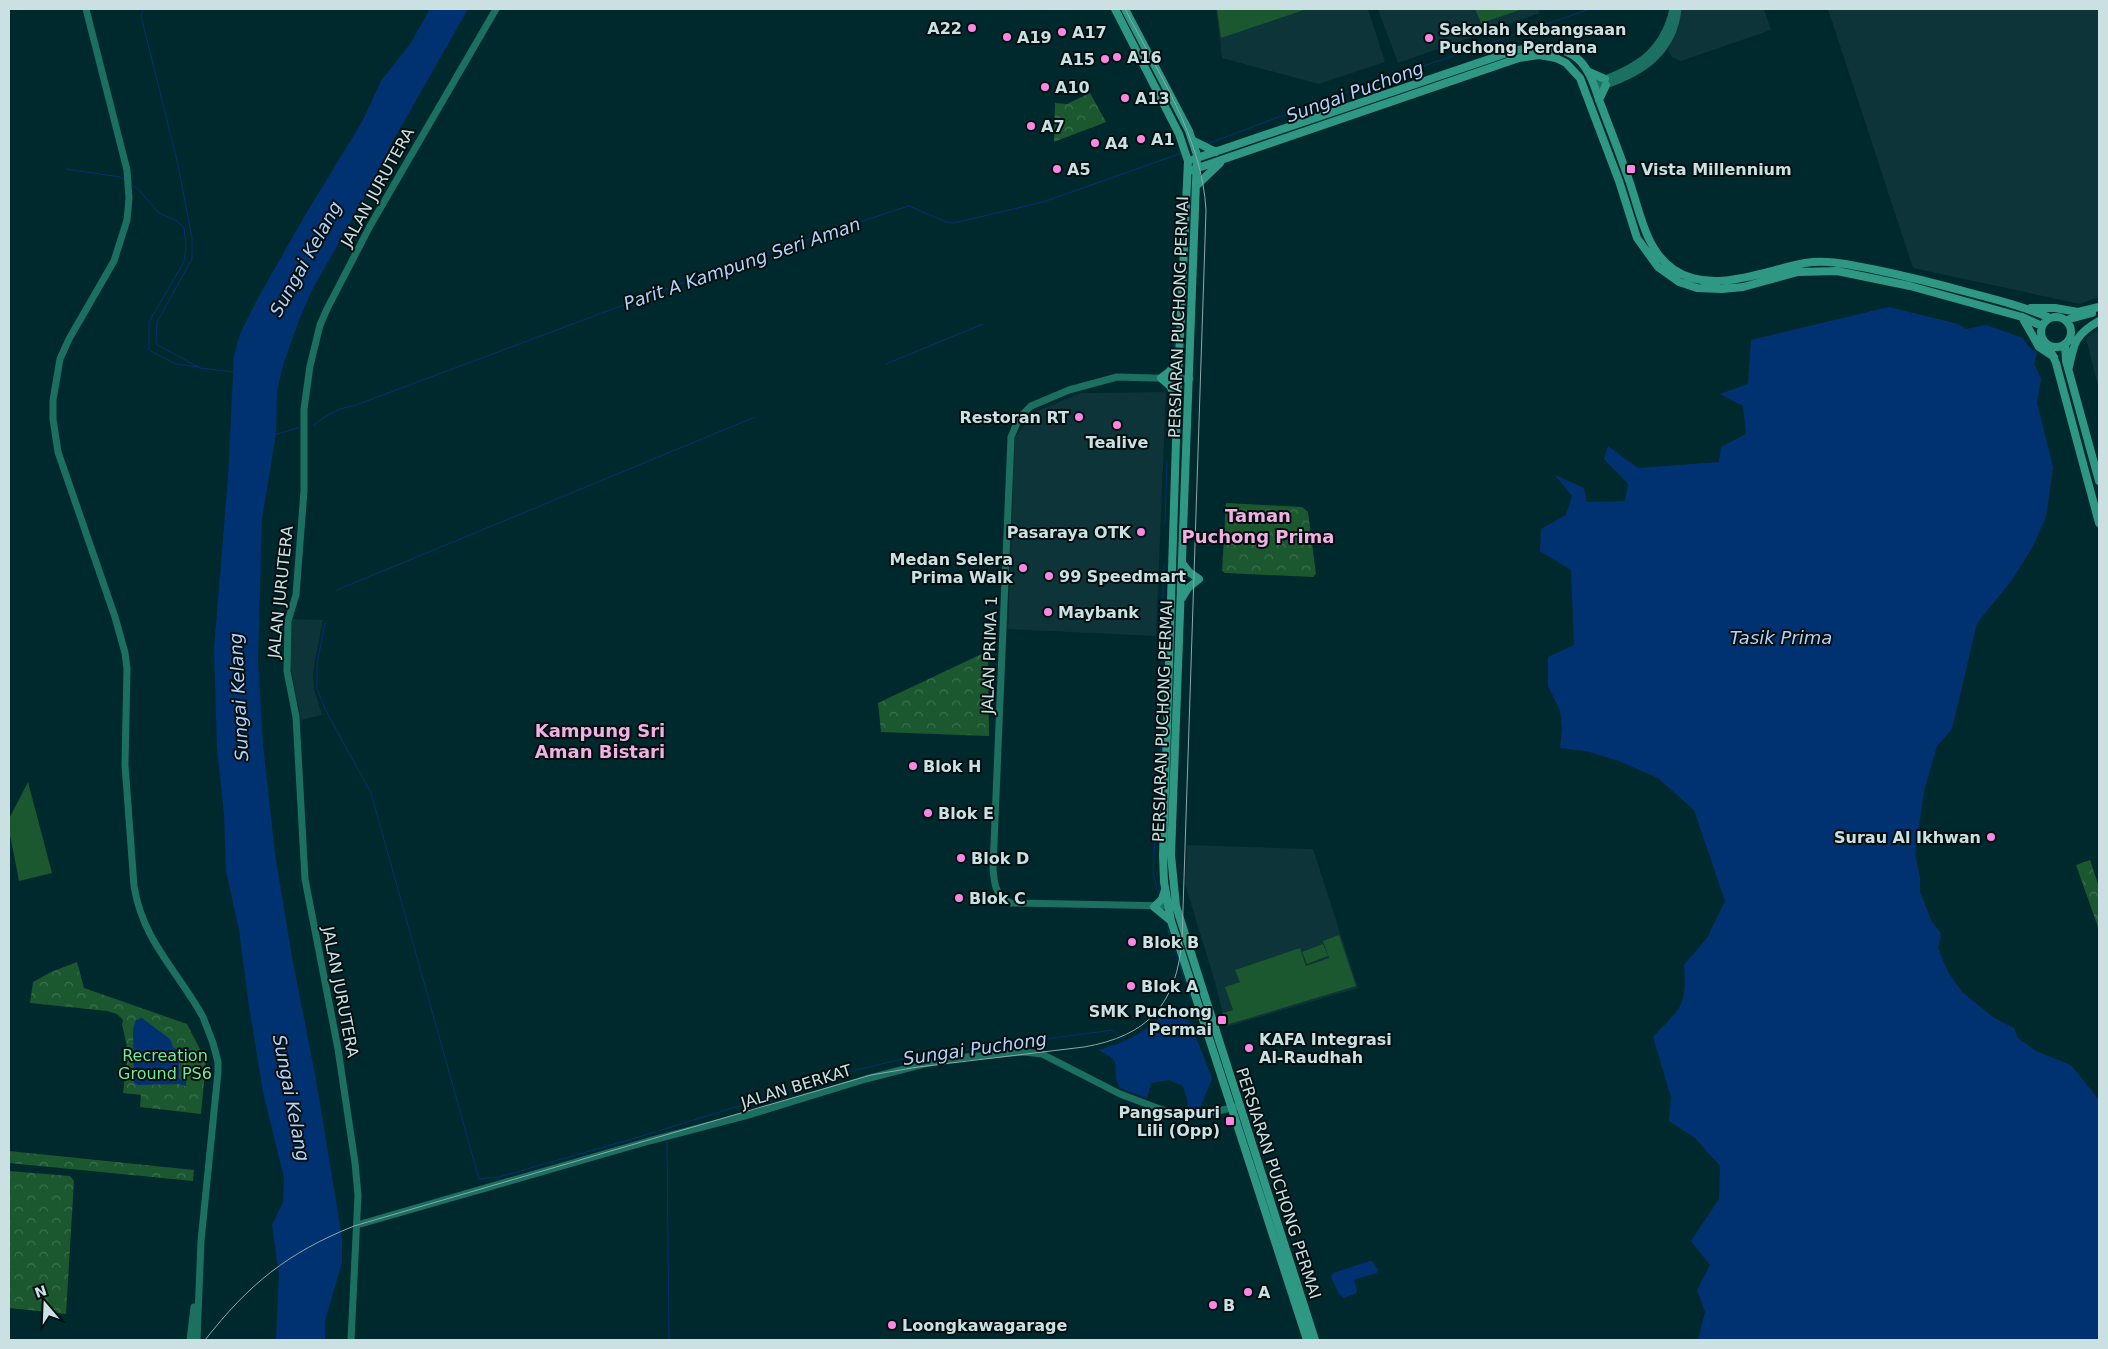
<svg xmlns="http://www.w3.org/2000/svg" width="2108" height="1349" font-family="'DejaVu Sans',sans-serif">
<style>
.built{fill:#0d3438}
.green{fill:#1b5830}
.forest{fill:url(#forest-crowns)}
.water{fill:#003272}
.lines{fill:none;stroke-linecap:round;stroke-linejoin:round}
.stream{stroke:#003272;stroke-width:1}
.tertiary{stroke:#1c7061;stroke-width:7}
.secondary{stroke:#2f9885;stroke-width:8}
.tram{stroke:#8da8ab;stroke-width:1}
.poi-dot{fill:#fd86e2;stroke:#020f10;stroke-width:2}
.labels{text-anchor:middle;stroke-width:4;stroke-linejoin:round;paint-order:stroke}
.poi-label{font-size:16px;font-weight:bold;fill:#cbe0e2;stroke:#020f10;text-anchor:start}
.street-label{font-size:16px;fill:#cbe0e2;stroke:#020f10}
.park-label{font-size:16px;fill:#77e798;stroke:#020f10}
.water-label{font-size:18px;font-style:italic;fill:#b6d1f7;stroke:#020f10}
.neighbourhood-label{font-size:18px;font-weight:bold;fill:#f2afe1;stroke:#020f10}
</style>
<defs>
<pattern id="forest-crowns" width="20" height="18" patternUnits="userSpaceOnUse" patternTransform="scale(1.25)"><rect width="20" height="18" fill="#1b5830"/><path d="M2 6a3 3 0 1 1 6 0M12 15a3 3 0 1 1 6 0" fill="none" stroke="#3b704e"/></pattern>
</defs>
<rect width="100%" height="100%" fill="#00292d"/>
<path class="built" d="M1216,9H1368L1385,62L1319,84L1222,58Z
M1378,9H1538L1540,13L1398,63Z
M1681,9H1764L1771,30L1681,61L1672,57L1668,50L1679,21Z
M1828,9H2099V297L2080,304L1913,268Z
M2099,329V390L2086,338Z
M1166,392L1156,636L1008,629L1015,437L1035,412L1081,393Z
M292,619L323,620L313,672L314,689L322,715L301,720L290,663V628Z
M1187,845L1313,849L1358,988L1226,1027L1215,982L1185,884Z"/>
<path class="green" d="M1217,9H1307L1221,38Z
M1475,9H1523L1481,23Z
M28,782L52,873L19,881L9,830V819Z
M1339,935L1356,986L1226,1025L1223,1013L1233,1010L1225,987L1240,982L1235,970L1300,948L1306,966L1329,958L1323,941Z
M1323,944L1328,956L1307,964L1302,952Z"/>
<path class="forest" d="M1090,93L1106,122L1054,142L1055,103L1067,104Z
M1226,503L1302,507L1308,512L1316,574L1313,577L1225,573L1222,571Z
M988,651L989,736L881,732L878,703Z
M2090,860L2099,887V930L2076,865Z
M77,962L84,988L187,1024L206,1061L201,1114L140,1107L141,1095L123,1093L128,1052L122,1024L123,1020L117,1014L107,1011L30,1003L33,982L51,972Z
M9,1151L194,1170L193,1181L9,1163Z
M9,1171L70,1176L74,1181L66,1314L9,1308Z"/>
<path class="water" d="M430,9H468L394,139L362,202L312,290L299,320L283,365L277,392L276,434L262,519L258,660L263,746L275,854L292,957L316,1080L342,1238V1262L325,1321V1340H276L279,1275L272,1225L283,1202L284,1178L263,1092L249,1006L239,930L226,871L224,814L217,748L214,649L228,477L234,356L240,334L258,298L304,217L362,122L381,81L410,44Z
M1889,307L1958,324L1966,329L1986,325L2023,338L2028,346L2037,353L2034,364L2041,378L2037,403L2053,467L2046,517L2033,546L2012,580L1977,623L1952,729L1937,746L1924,791L1915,854L1920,877V892L1931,920L1941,934L1938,948L1948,972L1962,992L1994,1018L2014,1028L2018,1038L2036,1051L2071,1065L2099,1100V1340H1698L1705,1312L1697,1290L1710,1265L1691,1241L1719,1199L1720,1166L1695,1138L1669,1121L1671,1097L1653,1037C1681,1007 1687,1008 1684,965L1707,938L1725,901L1694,810L1658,778L1619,761L1586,751L1560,748L1562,730L1560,710L1548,686V657L1574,645L1571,570L1540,551L1541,529L1566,515L1572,496L1555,475L1584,488L1587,502L1625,501L1628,484L1604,459L1608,446L1638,468L1719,462L1721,447L1746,434L1743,406L1720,394L1748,384L1751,340Z
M1164,1014L1189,1020L1212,1078L1199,1111L1188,1113L1187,1098L1183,1086L1169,1080L1151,1083L1147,1098L1120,1088C1108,1065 1128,1064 1098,1050C1130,1041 1139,1035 1164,1014Z
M142,1018L170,1039L173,1047L176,1049L189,1047L188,1053L179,1056V1079L186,1081V1086L178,1084L138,1085L134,1083L133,1029L136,1020Z
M1370,1261H1372L1378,1270L1377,1273L1356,1279L1354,1281L1357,1289L1356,1293L1344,1298L1339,1294L1331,1277L1333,1273Z"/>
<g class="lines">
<path class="stream" d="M143,9L141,16L178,165L192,238V259L157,322L156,344L200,368L233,372
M1207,144L1324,100L1590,9
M66,169L120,177L126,181
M131,184L138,189L159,213L177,221L184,228L186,245L184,262L149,322V350L176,364L199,367
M1174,360L1176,296
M886,364L983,324
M314,425C328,414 339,408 356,405L736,263L896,210L909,206L946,222L954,223L1043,202L1182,153
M1171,433L1172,398
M274,435L298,428
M1165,525L1167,461
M337,590L755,417
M1162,620L1164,565
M325,623L317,664V689L326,711L371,793L479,1179L499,1177L642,1136L852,1071L911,1057L1113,1030L1126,1042
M1159,718L1162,644
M1158,893L1153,872L1161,739
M1167,926L1190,996L1179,1018
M667,1142L669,1340"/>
<path class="tertiary" d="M86,9L127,170L129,198L127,220L114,261L69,339L60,359L53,400V419L58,452L115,617L125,653L127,668L125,765L134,886C143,942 178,971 203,1017L213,1043L218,1062V1072L201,1241L197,1340
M1594,83C1634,69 1663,54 1673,9
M1596,88C1637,76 1673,56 1678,9
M1173,906L1011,903C995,897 994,882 993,868L1011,437L1019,418L1031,406L1069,390L1117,377L1190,379
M357,1225L649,1141L752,1114L866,1079L924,1064L966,1057L1024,1052L1042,1054L1120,1094L1176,1115H1201L1240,1106
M190,1340L194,1307
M351,1340L358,1195L355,1163L338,1049L305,879L296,717L287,671L288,621L296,595L304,491V409L310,366L320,325L327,309L370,226L496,9"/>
<path class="secondary" d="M1115,9L1179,134L1188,161L1178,378L1163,855L1164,882L1171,921L1307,1340
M1125,9L1189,131L1197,155L1171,855L1176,906L1315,1340
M1589,72L1605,79
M1599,100L1606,85
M1194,141L1216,152
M1194,159L1516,50C1535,48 1562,44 1578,59C1591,71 1595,89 1601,105C1611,131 1621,157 1630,183C1640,213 1646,250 1673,269C1712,296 1765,270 1805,263C1827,259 1851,265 1872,269C1906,276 1938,284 1971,293C1998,300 2025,307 2050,318
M1192,170L1519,58L1539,55L1556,58L1566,63L1580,78L1619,181L1637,238L1658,267L1679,282L1697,288L1722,289L1743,287L1798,272L1837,271L1910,286L2022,317L2042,326
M1197,185L1220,163
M2031,308H2055L2078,312L2099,307
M2041 332a15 15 0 1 1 30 0a15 15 0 1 1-30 0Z
M2022,317L2039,347L2054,357
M2066,320L2092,313
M2065,344L2066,361L2099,481
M2048,345L2056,363L2099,523
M2069,367C2074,342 2076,334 2099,321
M1177,399L1170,386L1161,378L1169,372L1178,362
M1182,598L1188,588L1199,579L1189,572L1182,563
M1165,890L1162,899L1154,907L1171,921"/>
<path class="tram" d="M205,1340C249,1284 287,1253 354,1226L871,1075L918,1067L1084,1047C1148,1036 1177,1004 1182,939L1206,210C1202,137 1158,73 1125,9"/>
</g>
<g class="poi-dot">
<circle cx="972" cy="28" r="5"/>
<circle cx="1062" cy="32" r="5"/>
<circle cx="1007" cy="37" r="5"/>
<circle cx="1429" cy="38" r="5"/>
<circle cx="1117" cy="57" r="5"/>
<circle cx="1105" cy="59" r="5"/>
<circle cx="1045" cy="87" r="5"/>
<circle cx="1125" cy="98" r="5"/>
<circle cx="1031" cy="126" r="5"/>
<circle cx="1141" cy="139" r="5"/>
<circle cx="1095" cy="143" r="5"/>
<circle cx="1057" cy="169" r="5"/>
<rect x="1626" y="164" width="10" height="10" rx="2.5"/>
<circle cx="1079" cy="417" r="5"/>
<circle cx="1117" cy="425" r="5"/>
<circle cx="1141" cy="532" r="5"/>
<circle cx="1023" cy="568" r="5"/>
<circle cx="1049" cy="576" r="5"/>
<circle cx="1048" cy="612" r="5"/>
<circle cx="913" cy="766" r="5"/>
<circle cx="928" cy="813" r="5"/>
<circle cx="1991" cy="837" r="5"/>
<circle cx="961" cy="858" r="5"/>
<circle cx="959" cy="898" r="5"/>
<circle cx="1132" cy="942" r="5"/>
<circle cx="1131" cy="986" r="5"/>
<rect x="1217" y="1015" width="10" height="10" rx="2.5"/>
<circle cx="1249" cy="1048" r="5"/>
<rect x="1225" y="1116" width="10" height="10" rx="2.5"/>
<circle cx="1248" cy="1292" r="5"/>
<circle cx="1213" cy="1305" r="5"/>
<circle cx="892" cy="1325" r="5"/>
</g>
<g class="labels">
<g class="poi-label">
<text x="962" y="34" text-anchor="end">A22</text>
<text x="1439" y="35">Sekolah Kebangsaan<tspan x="1439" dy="18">Puchong Perdana</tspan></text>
<text x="1072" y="38">A17</text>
<text x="1017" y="43">A19</text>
<text x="1127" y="63">A16</text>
<text x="1095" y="65" text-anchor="end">A15</text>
<text x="1055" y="93">A10</text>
<text x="1135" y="104">A13</text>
<text x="1041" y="132">A7</text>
<text x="1151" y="145">A1</text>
<text x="1105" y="149">A4</text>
<text x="1067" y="175">A5</text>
<text x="1641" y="175">Vista Millennium</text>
<text x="1069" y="423" text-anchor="end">Restoran RT</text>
<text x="1117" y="448" text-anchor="middle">Tealive</text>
<text x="1131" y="538" text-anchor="end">Pasaraya OTK</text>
<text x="1013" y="565" text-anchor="end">Medan Selera<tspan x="1013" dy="18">Prima Walk</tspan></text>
<text x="1059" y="582">99 Speedmart</text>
<text x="1058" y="618">Maybank</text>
<text x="923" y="772">Blok H</text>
<text x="938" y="819">Blok E</text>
<text x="1981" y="843" text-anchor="end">Surau Al Ikhwan</text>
<text x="971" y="864">Blok D</text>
<text x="969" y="904">Blok C</text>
<text x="1142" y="948">Blok B</text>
<text x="1141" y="992">Blok A</text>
<text x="1212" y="1017" text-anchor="end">SMK Puchong<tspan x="1212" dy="18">Permai</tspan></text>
<text x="1259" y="1045">KAFA Integrasi<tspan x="1259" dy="18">Al-Raudhah</tspan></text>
<text x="1220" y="1118" text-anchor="end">Pangsapuri<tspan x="1220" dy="18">Lili (Opp)</tspan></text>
<text x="1258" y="1298">A</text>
<text x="1223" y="1311">B</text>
<text x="902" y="1331">Loongkawagarage</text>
</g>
<g class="street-label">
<text transform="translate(377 187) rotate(-61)" y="6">JALAN JURUTERA</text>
<text transform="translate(1178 317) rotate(-88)" y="6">PERSIARAN PUCHONG PERMAI</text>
<text transform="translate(280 592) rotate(-84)" y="6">JALAN JURUTERA</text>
<text transform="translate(989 655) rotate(-88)" y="6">JALAN PRIMA 1</text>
<text transform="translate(1162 721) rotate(-88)" y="6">PERSIARAN PUCHONG PERMAI</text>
<text transform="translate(341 992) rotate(79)" y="6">JALAN JURUTERA</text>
<text transform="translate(796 1086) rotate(-17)" y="6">JALAN BERKAT</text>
<text transform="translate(1279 1183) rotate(72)" y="6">PERSIARAN PUCHONG PERMAI</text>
</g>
<g class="park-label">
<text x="165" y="1061">Recreation<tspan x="165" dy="18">Ground PS6</tspan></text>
</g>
<g class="water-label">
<text transform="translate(1355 92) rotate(-20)" y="6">Sungai Puchong</text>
<text transform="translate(306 259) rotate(-61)" y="6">Sungai Kelang</text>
<text transform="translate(742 264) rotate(-19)" y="6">Parit A Kampung Seri Aman</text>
<text x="1781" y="644">Tasik Prima</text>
<text transform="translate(239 697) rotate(-93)" y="6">Sungai Kelang</text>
<text transform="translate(975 1049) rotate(-8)" y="6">Sungai Puchong</text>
<text transform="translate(291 1098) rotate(79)" y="6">Sungai Kelang</text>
</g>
<g class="neighbourhood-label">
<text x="1258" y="522">Taman<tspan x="1258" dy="21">Puchong Prima</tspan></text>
<text x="600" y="737">Kampung Sri<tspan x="600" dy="21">Aman Bistari</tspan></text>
</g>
</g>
<rect width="2108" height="1349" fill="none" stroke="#cbe0e2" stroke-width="20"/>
<g transform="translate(45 1304) rotate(341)" stroke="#020f10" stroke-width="4" paint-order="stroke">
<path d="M0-4L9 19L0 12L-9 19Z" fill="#cbe0e2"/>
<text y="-8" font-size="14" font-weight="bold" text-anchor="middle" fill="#cbe0e2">N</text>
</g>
</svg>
